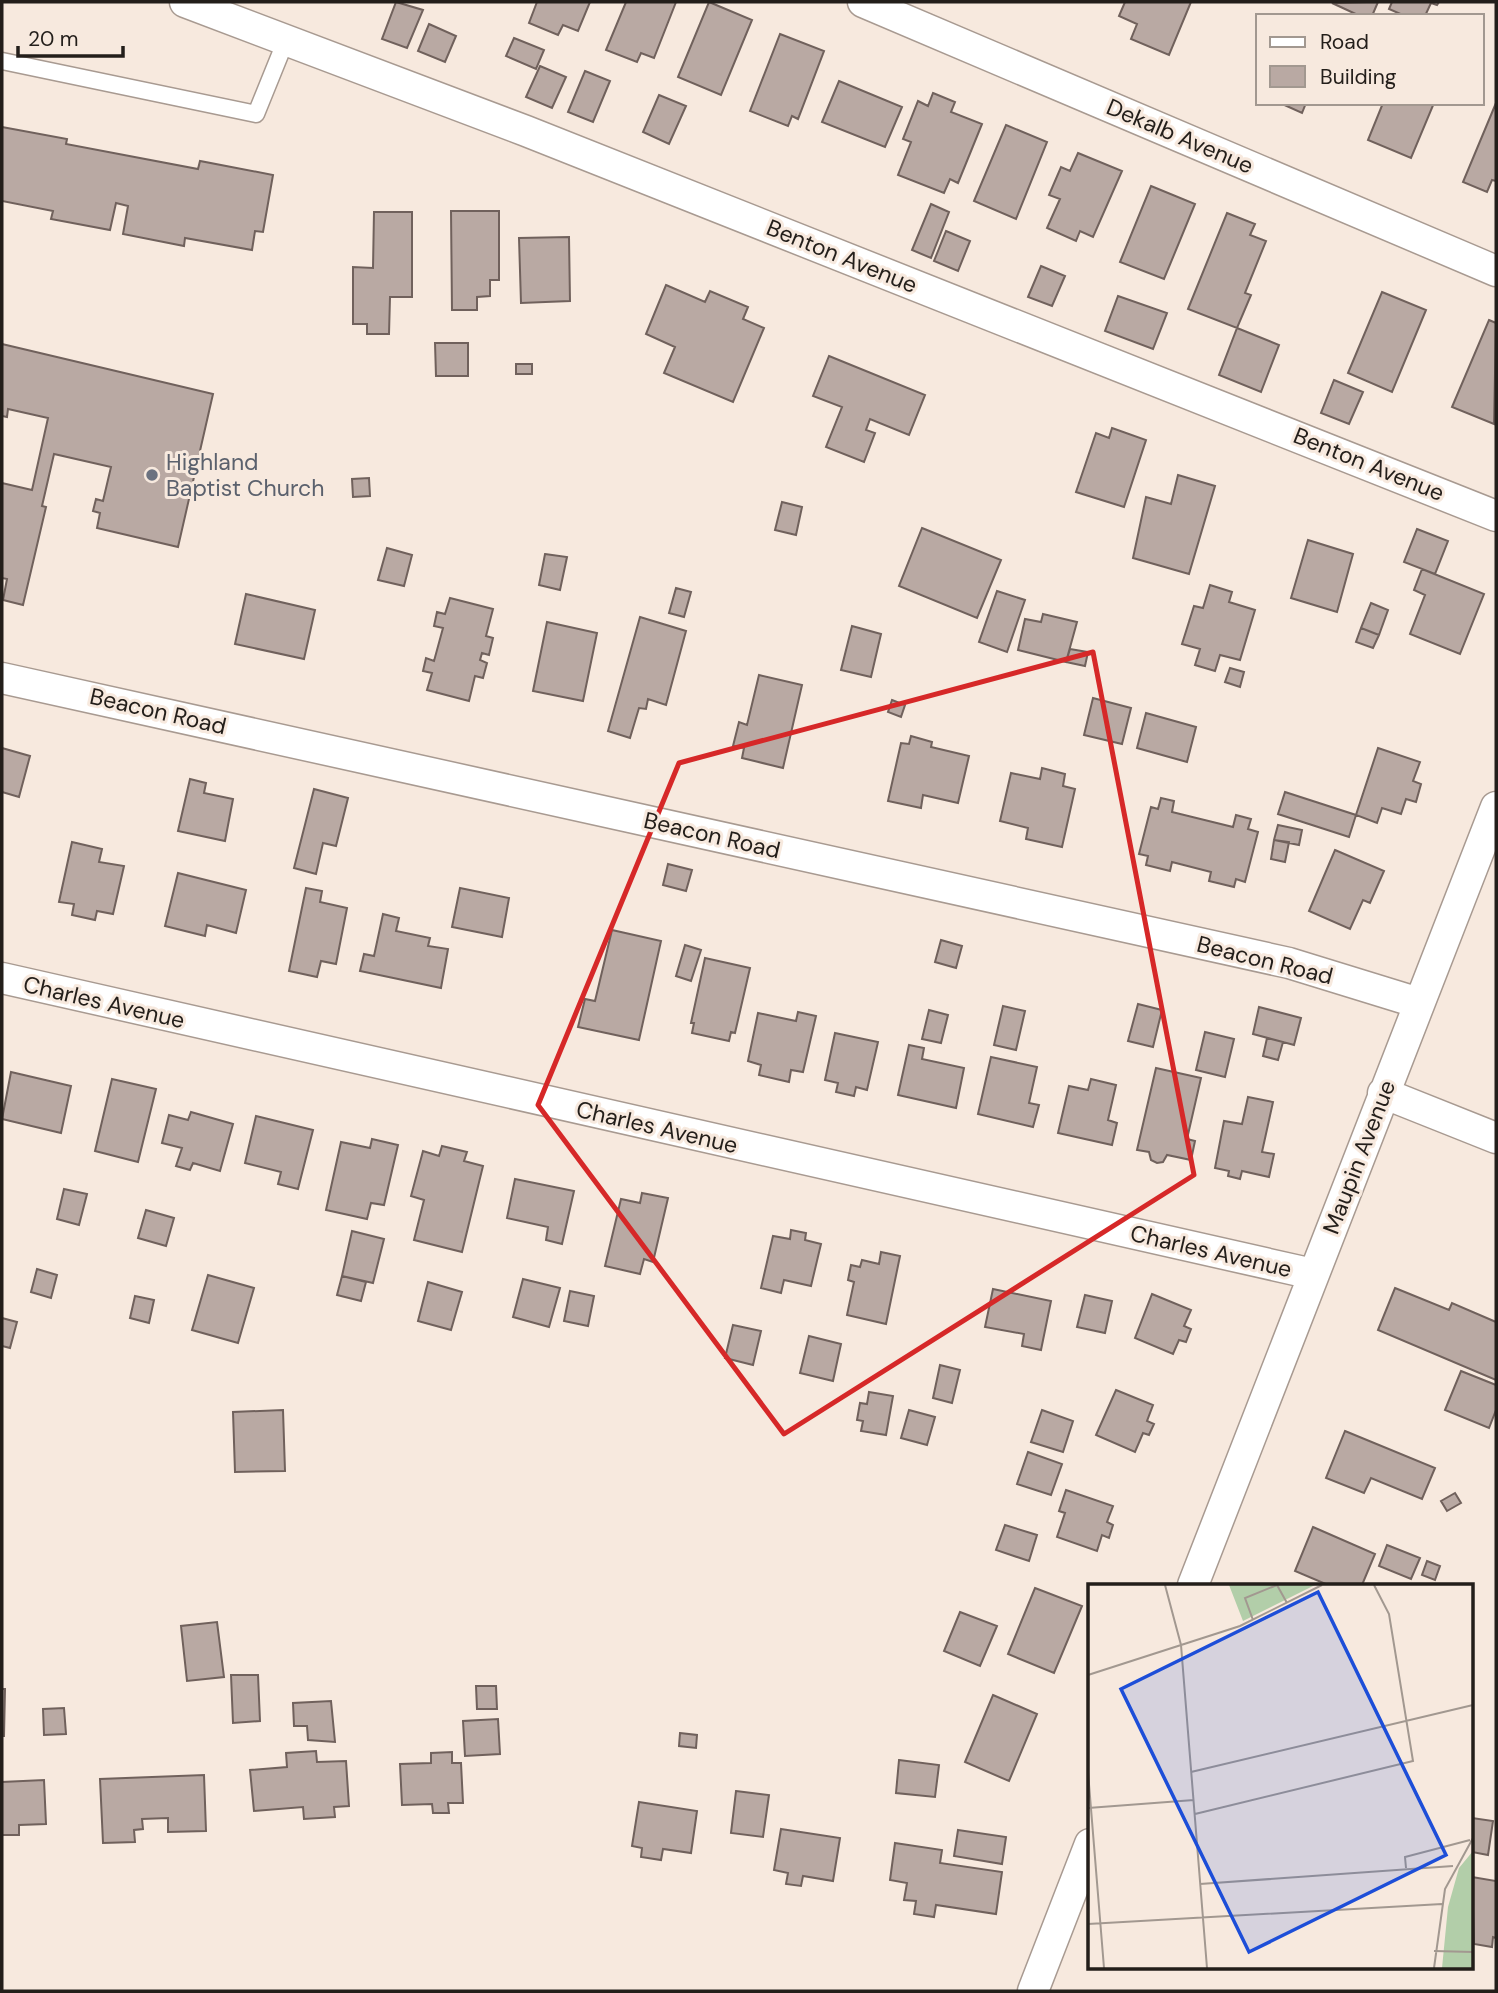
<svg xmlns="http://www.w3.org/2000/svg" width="1498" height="1993" font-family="'DM Sans',sans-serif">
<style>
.building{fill:#b9a9a3;stroke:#70615c;stroke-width:2}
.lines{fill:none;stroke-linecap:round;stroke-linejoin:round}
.lane-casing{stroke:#a89a91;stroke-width:19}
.street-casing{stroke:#a89a91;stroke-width:33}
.lane{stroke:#fff;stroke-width:16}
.street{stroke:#fff;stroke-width:30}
.marked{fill:none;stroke:#d62828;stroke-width:5;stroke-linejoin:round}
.worship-dot{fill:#6b7280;stroke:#f7e9de;stroke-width:2.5}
.labels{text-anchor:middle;stroke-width:6;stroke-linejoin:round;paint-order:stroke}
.street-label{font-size:23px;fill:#231e1a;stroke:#f7e9de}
.worship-label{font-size:23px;fill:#5b616d;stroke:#f7e9de;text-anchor:start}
.inset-road{fill:none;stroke:#a29890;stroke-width:2}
.view{fill:#1d4ed8;fill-opacity:0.15;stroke:#1d4ed8;stroke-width:3.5}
.inset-edge{fill:none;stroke:#231e1a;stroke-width:3.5}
</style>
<rect width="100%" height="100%" fill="#f7e9de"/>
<path class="building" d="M396,2L423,10L407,48L382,39Z
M537,2H590L578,31L563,25L558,35L529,23Z
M626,2H676L654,58L641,53L637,62L606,50Z
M709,2L752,20L721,95L678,77Z
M1125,2H1191L1169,55L1131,39L1137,24L1119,16Z
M1378,2L1372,16H1360L1332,3Z
M1392,2H1439L1437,5L1431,3L1425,16H1405L1389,9Z
M429,24L456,36L445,62L418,51Z
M780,34L824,51L798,119L792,116L788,126L750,111Z
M514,38L544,50L536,69L506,56Z
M540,66L566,77L552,108L526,97Z
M585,71L610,81L593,122L568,112Z
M839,81L902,107L885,147L822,122Z
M933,93L955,102L951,112L982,124L958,183L950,179L944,193L898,175L911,142L903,139L918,101L928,106Z
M659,95L686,106L669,144L643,132Z
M1280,103H1306L1302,113Z
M1383,103H1434L1411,158L1368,140Z
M1496,103V181L1492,180L1487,192L1463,182Z
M1006,125L1047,142L1016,219L974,201Z
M2,127L67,139L66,144L198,169L200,161L273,175L263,232L255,231L252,250L185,238L184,246L123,234L128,206L116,203L110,230L51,219L53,211L2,201Z
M1078,153L1122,171L1093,237L1080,231L1076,241L1047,228L1060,199L1049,195L1061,167L1070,171Z
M1151,186L1195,204L1164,279L1120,262Z
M931,204L949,212L931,258L912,250Z
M451,211H499V280H490V296L477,297V310H452Z
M374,212H412V297H390L389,334H367V324H353V267L373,268Z
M1227,213L1255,224L1250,235L1266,241L1245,293L1251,295L1237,328L1188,309Z
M946,231L970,241L958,271L934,261Z
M569,237L570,301L521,303L519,238Z
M1041,266L1065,276L1052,306L1028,297Z
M666,285L705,302L710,291L748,307L743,319L764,328L733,402L664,373L675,347L646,334Z
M1382,292L1426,310L1392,392L1348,373Z
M1118,296L1167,313L1153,349L1105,331Z
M1489,320L1496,323L1494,424L1452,407Z
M1237,328L1279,345L1261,392L1219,375Z
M435,343H468V376H436Z
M2,344L213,394L178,547L97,528L100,513L93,511L96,499L103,501L111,467L54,454L42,506L46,507L23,605L3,600L7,579L2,578V483L32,490L48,418L8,409L7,417L2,416Z
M829,356L925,395L909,435L870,419L866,430L875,433L864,462L826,447L842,407L813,396Z
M516,364H532V374H516Z
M1334,380L1363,392L1349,424L1321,413Z
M1112,428L1146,440L1124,507L1076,492L1096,433L1109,438Z
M1178,475L1215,486L1189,574L1133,558L1146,497L1171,504Z
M369,478L370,496L353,497L352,479Z
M782,502L802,507L796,535L775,530Z
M922,528L1001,560L977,618L899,586Z
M1417,529L1448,541L1435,574L1404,562Z
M1308,540L1353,554L1337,612L1291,598Z
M387,548L412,555L404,586L378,580Z
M545,554L567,557L560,590L539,585Z
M1422,569L1484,594L1460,654L1410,634L1425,595L1414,590Z
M1210,585L1232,592L1229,602L1255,610L1240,660L1220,655L1215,671L1195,665L1200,649L1182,644L1194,606L1203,608Z
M676,588L691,592L684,617L669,613Z
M997,591L1025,600L1007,652L979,642Z
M246,594L315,610L304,659L235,644Z
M450,598L493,609L486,636L493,638L489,655L482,653L480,660L487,663L483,678L475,676L469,701L427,690L432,673L423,671L426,658L434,661L443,628L434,626L437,612L445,614Z
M1371,603L1388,610L1379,635L1361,628Z
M1043,614L1077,622L1066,662L1018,650L1025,619L1041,622Z
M640,617L686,631L666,705L648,699L646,709L639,708L630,738L608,731Z
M547,622L597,633L583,701L533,691Z
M852,626L881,634L871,677L841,670Z
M1361,628L1379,635L1373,648L1356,642Z
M1070,649L1088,652L1085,666L1066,662Z
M1230,668L1244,672L1240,687L1225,682Z
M759,675L802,685L783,768L742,758L744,748L733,746L739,722L747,725Z
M1093,698L1131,708L1122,744L1084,735Z
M892,700L905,705L901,717L888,712Z
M1146,713L1196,727L1187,762L1137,748Z
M911,736L932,742L931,747L969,756L958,803L923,795L921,808L888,801L901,743L909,744Z
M2,748L30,756L19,797L2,792Z
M1378,748L1420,762L1413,781L1421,784L1416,802L1406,799L1401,814L1382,808L1377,823L1356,815Z
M1042,768L1065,774L1063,786L1075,789L1062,847L1026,839L1028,828L1000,821L1011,773L1040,779Z
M190,779L206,783L204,793L233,799L225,841L178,831Z
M314,789L348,798L336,846L323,843L316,874L294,868Z
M1285,792L1356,815L1349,837L1278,814Z
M1161,798L1174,801L1172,812L1233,827L1236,815L1251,819L1248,829L1258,832L1245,882L1236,879L1234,887L1209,881L1211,872L1172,862L1170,871L1146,865L1148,856L1139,854L1151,807L1158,809Z
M1278,825L1302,830L1299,845L1274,840Z
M1274,840L1289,842L1285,862L1271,859Z
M72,842L102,849L99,862L124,866L113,914L97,911L95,920L72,915L74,904L59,902Z
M1335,850L1384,871L1370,903L1363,900L1350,929L1309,911Z
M668,864L692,870L686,891L663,885Z
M178,873L246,890L236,933L207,925L205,936L165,926Z
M306,888L322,891L320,902L347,908L336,964L321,961L317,977L289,971Z
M460,888L509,898L502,937L452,927Z
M383,914L399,918L396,931L430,938L428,946L448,949L441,988L360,971L364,954L374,956Z
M612,930L661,941L639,1040L578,1027L585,999L595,1001Z
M941,940L962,946L956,968L935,962Z
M685,945L701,950L691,981L676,976Z
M705,958L750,968L735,1033L731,1032L729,1041L692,1033L694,1023H691Z
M1138,1004L1162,1010L1153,1047L1128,1041Z
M1003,1006L1025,1011L1016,1050L994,1045Z
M1259,1007L1301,1018L1294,1045L1253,1034Z
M929,1010L948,1015L941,1043L922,1039Z
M798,1012L816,1016L803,1072L791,1070L789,1082L759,1075L761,1065L748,1061L758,1013L796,1021Z
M1205,1032L1234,1039L1225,1077L1196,1070Z
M835,1033L878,1042L867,1090L856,1087L854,1096L836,1092L838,1083L825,1080Z
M1267,1038L1283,1042L1278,1060L1263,1056Z
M909,1045L924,1048L922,1059L964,1068L956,1108L898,1095Z
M991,1057L1037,1067L1029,1103L1039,1105L1033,1127L978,1114Z
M1156,1068L1201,1078L1187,1139L1195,1141L1191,1160L1167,1155L1163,1162L1157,1163L1151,1160L1149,1152L1137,1150Z
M11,1072L71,1086L61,1133L2,1119Z
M112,1079L156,1089L138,1162L95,1151Z
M1091,1079L1116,1085L1108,1120L1117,1123L1112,1145L1058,1133L1069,1086L1088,1090Z
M1248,1097L1273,1102L1262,1152L1274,1154L1269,1177L1242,1171L1240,1179L1228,1176L1229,1171L1215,1168L1224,1121L1242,1124Z
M191,1112L233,1124L220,1171L193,1163L190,1170L176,1166L182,1148L162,1143L169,1115L188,1120Z
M256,1116L313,1130L298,1189L278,1184L281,1172L245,1163Z
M372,1139L398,1145L384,1205L371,1203L367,1219L326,1210L341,1142L370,1148Z
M442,1146L467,1152L464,1161L483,1166L462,1252L414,1240L424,1200L411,1196L423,1151L439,1156Z
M515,1179L574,1191L562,1244L546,1240L548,1227L507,1218Z
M64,1189L87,1194L79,1225L57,1219Z
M642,1193L668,1198L653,1262L644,1259L640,1274L605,1266L621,1199L640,1203Z
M146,1210L174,1218L166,1246L138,1238Z
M791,1230L806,1233L805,1240L821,1244L811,1286L784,1280L781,1293L761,1288L773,1236L790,1239Z
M352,1231L384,1239L373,1283L342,1276Z
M881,1252L900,1256L886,1324L847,1315L854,1282L848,1280L851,1265L860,1267L862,1260L879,1264Z
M37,1269L57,1275L51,1298L31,1292Z
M208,1275L254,1288L238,1343L192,1330Z
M342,1276L366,1282L361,1301L337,1295Z
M523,1279L560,1288L549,1327L513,1317Z
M428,1282L462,1292L451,1330L418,1321Z
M1395,1288L1449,1310L1452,1303L1496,1322V1380L1378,1330Z
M993,1289L1051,1301L1041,1350L1022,1346L1024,1334L985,1327Z
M570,1291L594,1296L588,1326L564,1321Z
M1152,1294L1191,1310L1184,1326L1191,1329L1186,1342L1179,1340L1173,1354L1135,1338Z
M1085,1295L1112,1301L1105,1333L1077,1327Z
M135,1296L154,1300L149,1323L130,1318Z
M2,1318L17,1322L10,1348L2,1346Z
M733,1325L761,1331L753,1365L725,1358Z
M809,1336L841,1344L833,1381L800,1373Z
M940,1365L960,1370L952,1403L933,1398Z
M1461,1371L1496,1385V1410L1489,1428L1445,1410Z
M1116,1390L1153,1405L1147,1421L1154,1424L1149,1435L1143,1433L1135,1452L1096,1435Z
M869,1392L893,1396L886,1435L861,1431L863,1421L857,1420L860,1403L867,1404Z
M283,1410L285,1471L235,1472L233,1412Z
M909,1410L935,1417L927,1445L901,1438Z
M1042,1410L1073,1421L1063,1452L1031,1442Z
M1345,1431L1435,1468L1422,1499L1371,1478L1364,1493L1326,1478Z
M1028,1452L1062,1464L1051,1495L1017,1484Z
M1066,1490L1113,1506L1107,1522L1113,1525L1109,1538L1102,1535L1097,1551L1057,1537L1065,1513L1059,1511Z
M1455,1493L1461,1503L1447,1511L1441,1501Z
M1005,1525L1037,1535L1029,1561L996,1550Z
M1313,1527L1375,1554L1362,1585H1328L1295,1571Z
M1387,1545L1420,1558L1411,1579L1379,1566Z
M1427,1561L1440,1566L1435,1580L1422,1575Z
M1035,1588L1082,1606L1054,1673L1008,1654Z
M960,1612L997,1626L980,1666L944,1651Z
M217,1622L224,1677L187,1681L181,1626Z
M231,1675H258L260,1721L233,1723Z
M476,1686H496L497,1709H477Z
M2,1689H5L4,1736H2Z
M993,1695L1037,1714L1009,1781L965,1762Z
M331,1701L335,1742L308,1740L307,1726H294L293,1703Z
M64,1708L66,1734L44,1735L43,1709Z
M498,1719L500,1754L465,1756L463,1721Z
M680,1733L697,1735L696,1748L679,1746Z
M316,1751L317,1762L346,1761L349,1806L334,1807L335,1817L304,1819L303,1807L254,1811L250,1770L287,1767L286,1753Z
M452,1752V1763H461L463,1803H448L449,1813H433L432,1804L402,1805L400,1764L431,1763V1753Z
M899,1760L939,1765L935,1797L896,1793Z
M204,1775L206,1831L168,1832V1818L142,1819L143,1829L134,1830L135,1842L103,1843L100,1779Z
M44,1780L46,1824L19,1825V1835H2V1782Z
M736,1791L769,1795L763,1837L731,1833Z
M639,1802L697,1811L691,1853L663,1849L661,1860L641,1857L642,1848L632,1846Z
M1472,1818L1493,1821L1488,1855L1472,1852Z
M781,1829L840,1838L833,1881L803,1876L801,1886L786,1884L788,1873L774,1870Z
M958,1830L1006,1837L1002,1864L954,1856Z
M895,1843L942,1850L940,1863L1002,1872L996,1914L936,1905L934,1917L914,1914L916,1901L904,1900L907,1883L890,1880Z
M1472,1877L1496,1881V1938L1493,1937L1492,1947L1474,1944Z"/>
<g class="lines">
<g class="lane-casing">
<path id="lane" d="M2,61L256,114L286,40"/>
</g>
<g class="street-casing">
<path id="street" d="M185,2L526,131L1496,516
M863,2L1496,271
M2,678L1289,963L1419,1003
M2,978L1313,1274
M1383,1093L1496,1138
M1193,1585L1496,807
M1033,1991L1090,1844"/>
</g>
<use href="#lane" class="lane"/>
<use href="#street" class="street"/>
</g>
<path class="marked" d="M1093,652L1194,1175L784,1434L538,1105L679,763Z"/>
<circle class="worship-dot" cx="152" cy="475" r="7"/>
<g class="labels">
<g class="street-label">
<text transform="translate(1180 136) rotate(23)" y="8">Dekalb Avenue</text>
<text transform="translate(842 256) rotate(22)" y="8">Benton Avenue</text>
<text transform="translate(1369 464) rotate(22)" y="8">Benton Avenue</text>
<text transform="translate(158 711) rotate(13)" y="8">Beacon Road</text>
<text transform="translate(712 835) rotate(13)" y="8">Beacon Road</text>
<text transform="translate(1265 960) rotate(14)" y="8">Beacon Road</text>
<text transform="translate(104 1002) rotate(13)" y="8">Charles Avenue</text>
<text transform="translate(657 1127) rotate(13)" y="8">Charles Avenue</text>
<text transform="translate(1359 1157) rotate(-69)" y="8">Maupin Avenue</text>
<text transform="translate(1211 1251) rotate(13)" y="8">Charles Avenue</text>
</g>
<g class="worship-label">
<text x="166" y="470">Highland<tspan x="166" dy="26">Baptist Church</tspan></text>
</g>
</g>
<g transform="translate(1088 1584)">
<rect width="385" height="385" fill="#f7e9de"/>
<path d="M141,1H227L155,37ZM385,267V384H354L360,323L371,284Z" fill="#b2cea9"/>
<path class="inset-road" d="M77,1L93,61L119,384M165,36L157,14L189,1L199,19M0,91L152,42L234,1M0,188L16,384M103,188L385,121M0,224L106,216M107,230L325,177L301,30L286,1M318,284L317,273L382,256M112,300L365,282M0,340L354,320M346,367L385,368M346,384L357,305L385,254"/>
<path class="view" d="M230,8L358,271L161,368L33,105Z"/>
<rect width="385" height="385" class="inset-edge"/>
</g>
<rect width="1498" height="1993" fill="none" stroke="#231e1a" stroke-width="7"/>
<rect x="1256" y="14" width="228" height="91" fill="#f7e9de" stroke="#a29890" stroke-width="2"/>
<rect x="1270" y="37" width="35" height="10" fill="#ffffff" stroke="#a29890" stroke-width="2"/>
<text x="1320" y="49" font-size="21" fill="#231e1a">Road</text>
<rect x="1270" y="66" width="35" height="21" fill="#b9a9a3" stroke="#a29890" stroke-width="2"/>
<text x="1320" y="84" font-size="21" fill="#231e1a">Building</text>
<path d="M18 46v10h105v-10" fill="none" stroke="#231e1a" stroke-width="3.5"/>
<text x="28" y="46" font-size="21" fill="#231e1a" stroke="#f7e9de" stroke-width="5" paint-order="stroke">20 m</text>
</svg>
